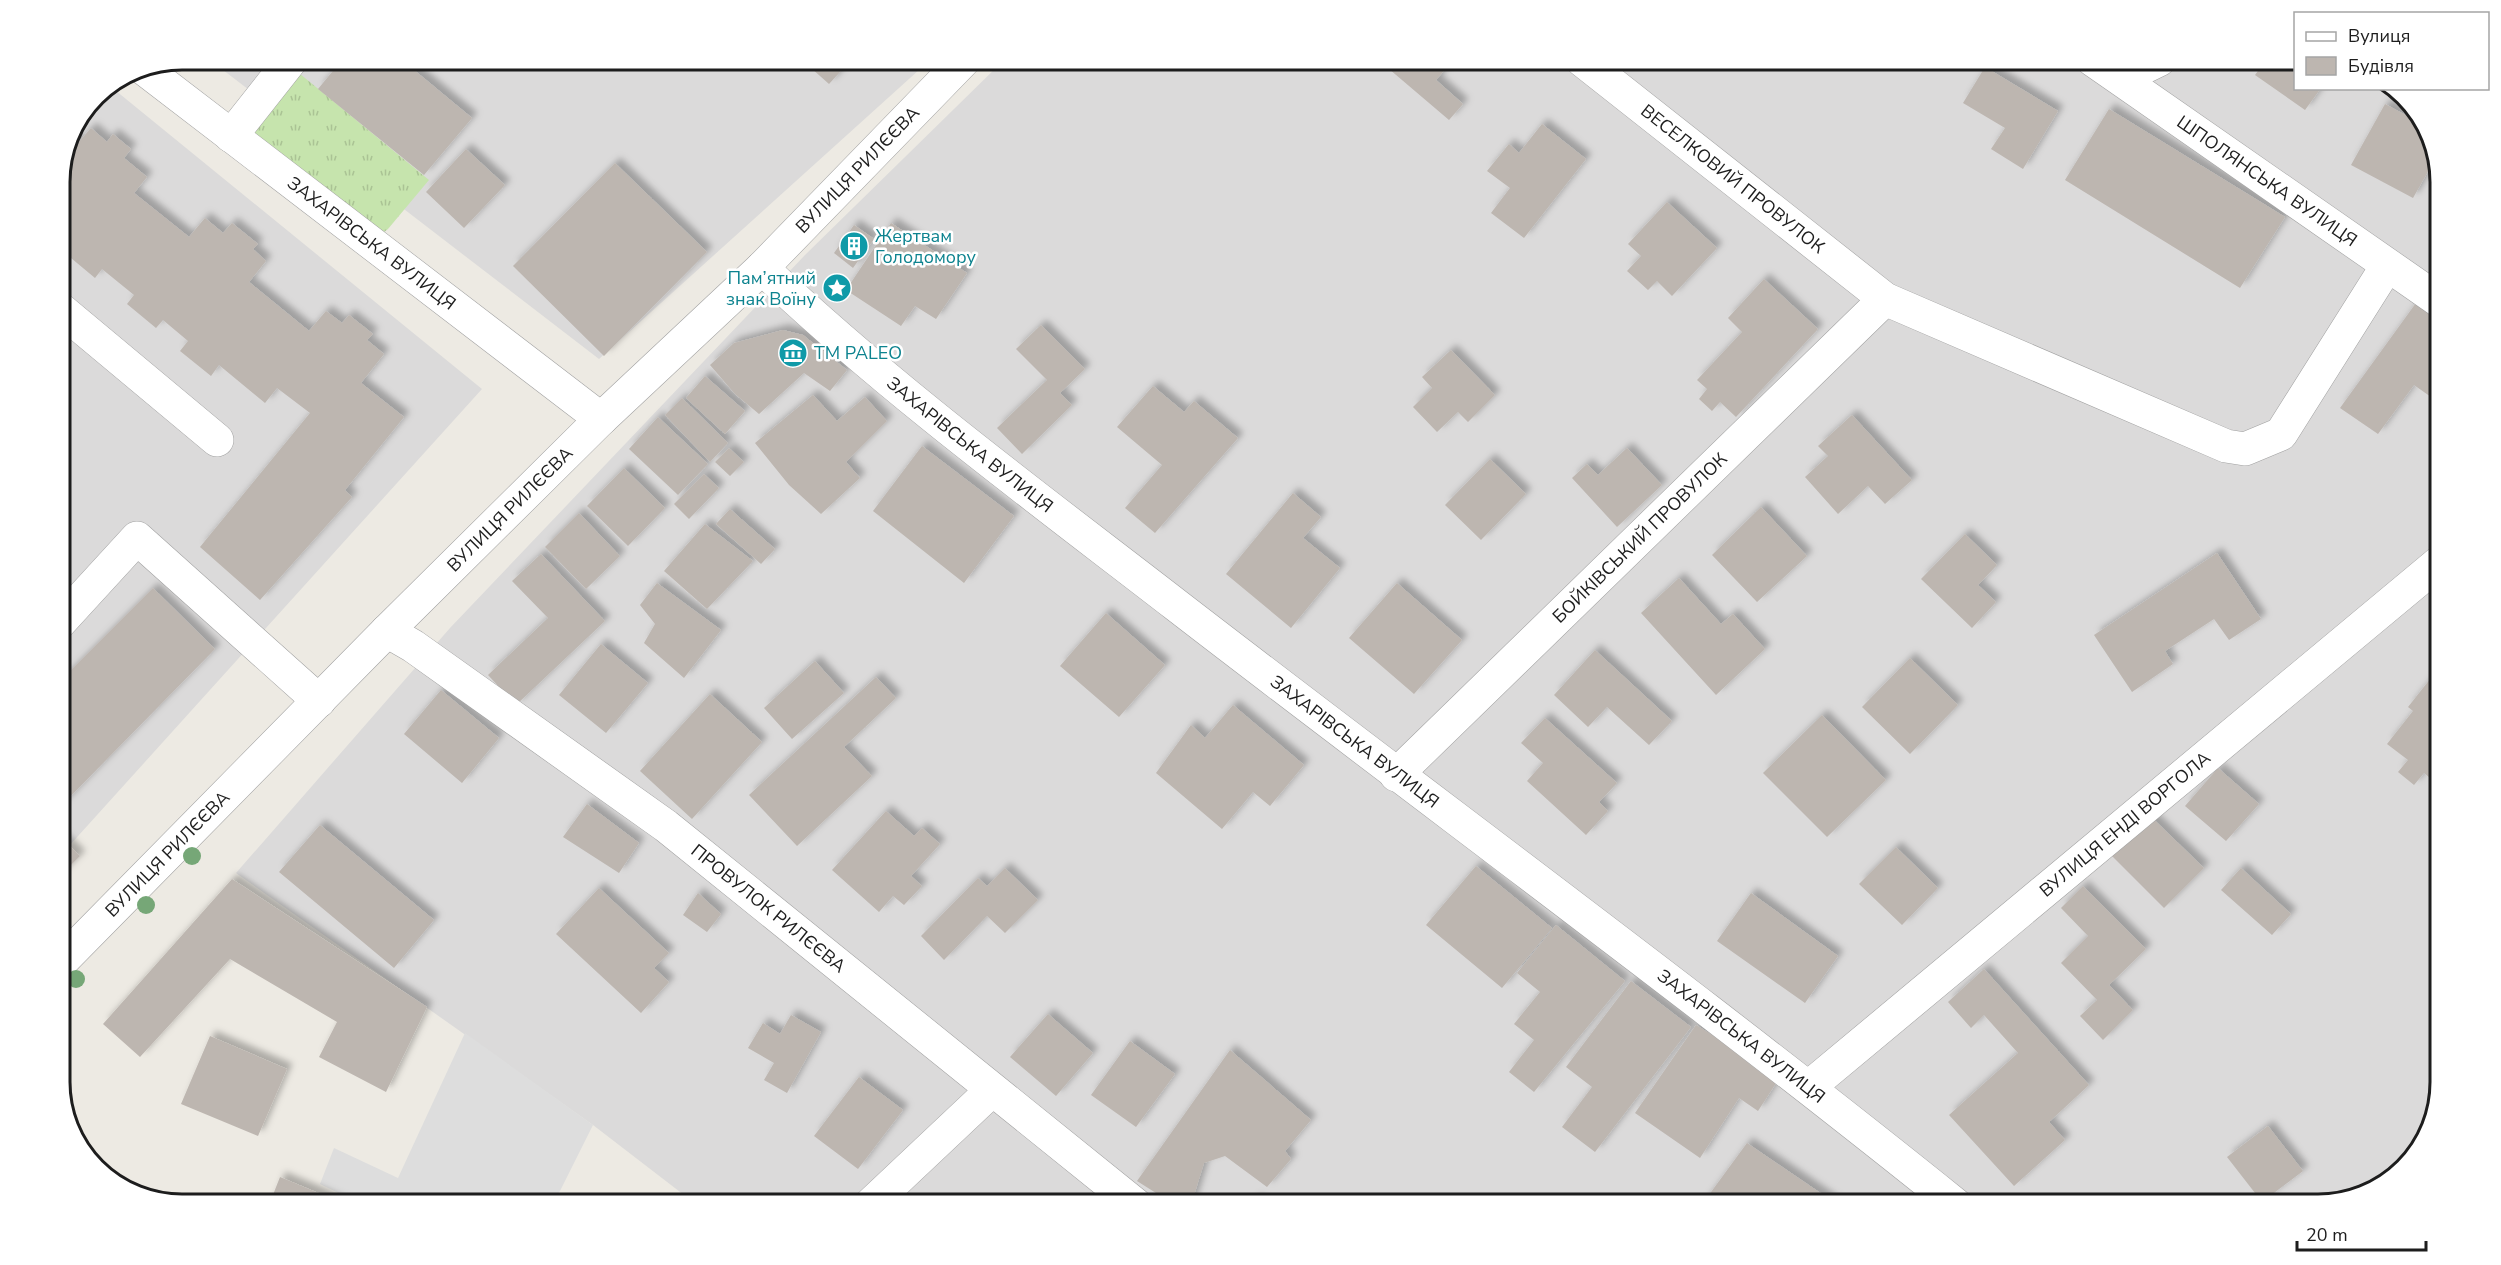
<svg xmlns="http://www.w3.org/2000/svg" width="2501" height="1265" font-family="'Nunito Sans',sans-serif">
<style>
.residential{fill:#dbdada}
.grass{fill:url(#grass-tufts)}
.parking{fill:#ddd}
.building{fill:#bdb6b0;filter:url(#shadow)}
.lines{fill:none;stroke-linecap:round;stroke-linejoin:round}
.minor-casing{stroke:#a1a1a1;stroke-width:34}
.minor{stroke:#fff;stroke-width:33}
.tree{fill:#76a777}
.labels{text-anchor:middle;stroke-width:5;stroke-linejoin:round;paint-order:stroke}
.street-label{font-size:18px;fill:#1d1d1d;stroke:#fff}
.culture-label{font-size:18px;fill:#0d838f;stroke:#fff;text-anchor:start}
.rim{fill:none;stroke:#1d1d1d;stroke-width:3}
</style>
<defs>
<pattern id="grass-tufts" width="24" height="20" patternUnits="userSpaceOnUse" patternTransform="scale(1.5)"><rect width="24" height="20" fill="#c6e4ad"/><path d="M3 7l-1-3M5 7V3M7 7l1-3M15 17l-1-3M17 17v-4M19 17l1-3" fill="none" stroke="#aac394"/></pattern>
<filter id="shadow"><feDropShadow dx="5.5" dy="-5.5" stdDeviation="3" flood-color="#0004"/></filter>
</defs>
<rect width="100%" height="100%" fill="#edeae3"/>
<path class="residential" d="M210,60H930L599,359Z
M1004,60H2295L2296,88L2390,89L2420,114L2441,175V1082L2428,1136L2386,1184L2318,1205H697L593,1125L236,873L450,628L805,255Z
M110,86L482,389L60,856V175L73,129L96,96Z"/>
<path class="grass" d="M288,64L429,180L388,229L370,243L231,136Z"/>
<path class="parking" d="M465,1033L593,1125L560,1191L549,1205H363L320,1184L334,1148L398,1178Z"/>
<path class="building" d="M342,60H402L472,118L424,175L318,89Z
M802,60H851L829,84Z
M1384,60H1453L1436,80L1463,104L1449,120L1382,63Z
M2266,60H2296V88H2321L2305,110L2255,75Z
M1985,67L2058,111L2023,169L1991,149L2005,128L1963,103Z
M2385,104L2424,125L2435,159L2413,198L2351,165Z
M2109,109L2285,217L2240,288L2065,180Z
M1542,124L1586,159L1524,238L1491,213L1510,188L1487,171L1509,144L1519,153Z
M91,128L107,142L113,134L131,149L124,158L147,177L134,193L189,237L205,218L223,233L232,223L258,244L253,249L266,261L249,282L309,331L326,311L342,323L349,315L373,334L367,340L384,354L361,383L404,417L345,490L352,497L260,600L200,547L310,413L277,388L265,403L219,365L211,376L180,351L188,341L163,320L156,328L127,304L134,295L102,269L95,278L65,253L69,248L60,241V175L70,137L78,143Z
M466,149L505,185L464,228L426,192Z
M615,163L707,252L604,356L513,266Z
M1667,202L1717,248L1672,296L1657,281L1648,290L1627,271L1641,256L1628,244Z
M891,223L967,273L936,319L915,306L901,326L846,290Z
M854,225L874,239L853,268L834,253Z
M1764,279L1818,329L1736,417L1720,402L1712,411L1699,399L1707,389L1697,380L1742,332L1728,318Z
M2416,303L2441,321V334L2438,338L2441,340V404L2414,385L2378,434L2340,408Z
M1041,325L1085,369L1060,393L1072,405L1022,454L997,428L1047,380L1016,349Z
M783,330L803,335L847,370L830,391L804,373L759,414L735,394L710,365L734,343Z
M1451,350L1495,395L1468,422L1458,412L1437,432L1413,407L1432,388L1422,377Z
M705,376L745,411L725,434L686,398Z
M1153,386L1184,412L1194,401L1238,438L1155,533L1125,508L1162,465L1117,427Z
M813,395L837,421L865,397L887,421L846,462L860,478L821,514L789,485L755,443Z
M682,398L728,443L710,462L665,415Z
M1852,415L1912,480L1885,504L1868,486L1838,514L1805,477L1828,456L1818,446Z
M658,417L708,464L678,495L629,449Z
M922,446L1014,516L964,583L873,511Z
M729,448L744,462L730,476L715,462Z
M1627,448L1662,485L1617,527L1572,478L1587,464L1598,475Z
M1490,459L1526,494L1481,540L1445,505Z
M624,468L665,508L628,546L587,506Z
M704,474L719,488L689,519L674,504Z
M1293,493L1321,517L1303,538L1340,568L1291,628L1226,574Z
M1761,507L1807,556L1757,602L1712,555Z
M730,509L775,549L761,564L716,524Z
M579,513L620,556L586,589L545,547Z
M705,524L753,561L707,609L664,571Z
M1965,534L1997,565L1978,585L1996,602L1972,628L1921,579Z
M2217,553L2261,619L2229,640L2214,619L2165,651L2173,664L2132,692L2094,635Z
M541,554L605,621L516,705L488,675L548,618L512,581Z
M1679,578L1721,624L1733,614L1765,649L1716,695L1641,613Z
M657,583L721,630L684,678L644,643L655,624L640,605Z
M1397,583L1462,640L1414,694L1349,638Z
M153,588L215,649L60,807V681Z
M1106,613L1165,665L1119,717L1060,666Z
M601,644L648,683L606,733L559,695Z
M1595,650L1672,721L1649,745L1607,707L1588,727L1554,695Z
M1910,658L1958,705L1910,754L1862,707Z
M815,661L844,693L792,739L764,708Z
M876,677L896,698L844,747L872,776L797,846L749,795Z
M2431,678L2441,685V787L2424,773L2414,785L2398,772L2408,760L2387,744L2413,711L2408,707Z
M441,690L499,738L462,783L404,734Z
M710,694L762,742L692,819L640,771Z
M1233,705L1304,765L1270,806L1253,792L1222,829L1156,773L1191,725L1205,738Z
M1822,715L1886,780L1827,837L1763,773Z
M1545,718L1617,783L1599,802L1608,811L1586,835L1527,781L1543,763L1521,743Z
M2218,768L2259,804L2226,841L2185,806Z
M587,804L639,843L619,873L563,837Z
M886,811L914,836L922,828L940,844L911,876L922,886L904,905L893,896L879,912L832,870Z
M2146,812L2204,868L2164,908L2107,851Z
M320,825L434,920L394,968L279,872Z
M60,836L80,856L60,876Z
M1896,847L1938,888L1902,925L1859,884Z
M1476,866L1552,928L1502,988L1426,925Z
M1005,868L1038,900L1005,933L987,916L944,960L921,936L978,878L987,886Z
M2241,868L2291,914L2272,935L2221,890Z
M232,879L427,1007L386,1092L319,1057L337,1022L230,959L140,1057L103,1024Z
M2083,886L2146,949L2109,985L2133,1010L2103,1040L2080,1016L2097,1000L2061,963L2088,936L2061,908Z
M599,888L669,953L654,968L669,982L641,1013L556,934Z
M698,893L721,914L707,932L683,915Z
M1751,893L1838,956L1805,1003L1717,941Z
M1556,925L1625,981L1534,1092L1509,1072L1534,1040L1514,1024L1540,992L1517,973Z
M1984,969L2089,1085L2049,1122L2065,1140L2014,1186L1949,1115L2018,1053L1984,1015L1971,1028L1948,1002Z
M1631,981L1691,1027L1595,1152L1562,1127L1592,1087L1566,1067Z
M1048,1014L1093,1053L1056,1096L1010,1057Z
M791,1015L821,1032L787,1093L764,1080L774,1063L748,1048L763,1023L780,1034Z
M1696,1025L1780,1077L1758,1111L1739,1098L1700,1158L1635,1113Z
M210,1036L287,1069L258,1136L181,1104Z
M1130,1041L1175,1074L1136,1127L1091,1095Z
M1230,1050L1311,1120L1285,1151L1291,1159L1267,1187L1225,1156L1204,1163L1191,1205H1175L1137,1181Z
M859,1077L903,1110L858,1169L814,1136Z
M2268,1126L2303,1171L2262,1202L2227,1157Z
M1747,1143L1838,1205H1706L1703,1203Z
M280,1177L347,1205H269Z
M1255,1199L1264,1205H1252Z"/>
<g class="lines">
<g class="minor-casing">
<g id="minor">
<path id="s1" d="M1582,60L1885,299L2226,446L2245,449L2281,434L2387,266"/>
<path id="s2" d="M2093,60L2441,302"/>
<path id="s3" d="M143,68L601,419"/>
<path d="M2122,78L2159,60"/>
<path d="M231,136L291,60"/>
<path id="s4" d="M762,268C891,390 1035,496 1176,605C1435,805 1700,999 1956,1205"/>
<path d="M60,309L217,440"/>
<path d="M60,622L137,538L319,701"/>
<path id="s5" d="M387,631L413,646L666,826L1136,1205"/>
<path id="s6" d="M1396,775L1885,299"/>
<path id="s7" d="M60,963L387,631L601,419L762,268L964,60"/>
<path id="s8" d="M1809,1087L2441,561"/>
<path d="M870,1205L991,1091"/>
</g>
</g>
<use href="#minor" class="minor"/>
</g>
<g class="tree">
<circle cx="192" cy="856" r="9"/>
<circle cx="146" cy="905" r="9"/>
<circle cx="76" cy="979" r="9"/>
</g>
<defs>
<g id="building-disc" transform="scale(1.5)"><circle r="9.5" fill="#0f9aa8" stroke="#fff"/><path d="M-4-6H4V6H1V3H-1V6H-4ZM-2.5-4.3h1.7v1.8h-1.7ZM.8-4.3h1.7v1.8H.8ZM-2.5-1h1.7V.8h-1.7ZM.8-1h1.7V.8H.8Z" fill="#fff"/></g>
<g id="sight-disc" transform="scale(1.5)"><circle r="9.5" fill="#0f9aa8" stroke="#fff"/><path d="M0-6L1.8-2.2L6-1.7L2.9 1.2L3.7 5.4L0 3.3L-3.7 5.4L-2.9 1.2L-6-1.7L-1.8-2.2Z" fill="#fff"/></g>
<g id="museum-disc" transform="scale(1.5)"><circle r="9.5" fill="#0f9aa8" stroke="#fff"/><path d="M0-6L6-3V-2H-6V-3ZM-5-1h2V3h-2ZM-1-1h2V3h-2ZM3-1h2V3H3ZM-6 4H6V6H-6Z" fill="#fff"/></g>
</defs>
<g fill-rule="evenodd">
<use href="#building-disc" x="854" y="246"/>
<use href="#sight-disc" x="837" y="288"/>
<use href="#museum-disc" x="793" y="353"/>
</g>
<g class="labels">
<g class="street-label">
<text dy="6" stroke="none"><textPath href="#s7" startOffset="1125">ВУЛИЦЯ РИЛЄЄВА</textPath></text>
<text dy="6" stroke="none"><textPath href="#s1" startOffset="192">ВЕСЕЛКОВИЙ ПРОВУЛОК</textPath></text>
<text dy="6" stroke="none"><textPath href="#s2" startOffset="212">ШПОЛЯНСЬКА ВУЛИЦЯ</textPath></text>
<text dy="6" stroke="none"><textPath href="#s3" startOffset="288">ЗАХАРІВСЬКА ВУЛИЦЯ</textPath></text>
<text dy="6" stroke="none"><textPath href="#s4" startOffset="273">ЗАХАРІВСЬКА ВУЛИЦЯ</textPath></text>
<text dy="6" stroke="none"><textPath href="#s7" startOffset="639">ВУЛИЦЯ РИЛЄЄВА</textPath></text>
<text dy="6" stroke="none"><textPath href="#s6" startOffset="340">БОЙКІВСЬКИЙ ПРОВУЛОК</textPath></text>
<text dy="6" stroke="none"><textPath href="#s4" startOffset="759">ЗАХАРІВСЬКА ВУЛИЦЯ</textPath></text>
<text dy="6" stroke="none"><textPath href="#s8" startOffset="411">ВУЛИЦЯ ЕНДІ ВОРГОЛА</textPath></text>
<text dy="6" stroke="none"><textPath href="#s7" startOffset="153">ВУЛИЦЯ РИЛЄЄВА</textPath></text>
<text dy="6" stroke="none"><textPath href="#s5" startOffset="472">ПРОВУЛОК РИЛЄЄВА</textPath></text>
<text dy="6" stroke="none"><textPath href="#s4" startOffset="1245">ЗАХАРІВСЬКА ВУЛИЦЯ</textPath></text>
</g>
<g class="culture-label">
<text x="875" y="242">Жертвам<tspan x="875" dy="21">Голодомору</tspan></text>
<text x="816" y="284" text-anchor="end">Пам’ятний<tspan x="816" dy="21">знак Воїну</tspan></text>
<text x="814" y="359">ТМ PALEO</text>
</g>
</g>
<path d="M0 0H2501V1265H0ZM182 70H2318A112 112 0 0 1 2430 182V1082A112 112 0 0 1 2318 1194H182A112 112 0 0 1 70 1082V182A112 112 0 0 1 182 70Z" fill="#fff" fill-rule="evenodd"/>
<path class="rim" d="M182 70H2318A112 112 0 0 1 2430 182V1082A112 112 0 0 1 2318 1194H182A112 112 0 0 1 70 1082V182A112 112 0 0 1 182 70Z"/>
<rect x="2294" y="12" width="195" height="78" fill="#ffffff" stroke="#a5a5a5" stroke-width="1.5"/>
<rect x="2306" y="32" width="30" height="9" fill="#ffffff" stroke="#a5a5a5" stroke-width="1.5"/>
<text x="2348" y="42" font-size="18" fill="#1d1d1d">Вулиця</text>
<rect x="2306" y="57" width="30" height="18" fill="#bdb6b0" stroke="#a5a5a5" stroke-width="1.5"/>
<text x="2348" y="72" font-size="18" fill="#1d1d1d">Будівля</text>
<path d="M2297 1241v9h129v-9" fill="none" stroke="#1d1d1d" stroke-width="3"/>
<text x="2306" y="1241" font-size="18" fill="#1d1d1d" stroke="#ffffff" stroke-width="4.5" paint-order="stroke">20 m</text>
</svg>
